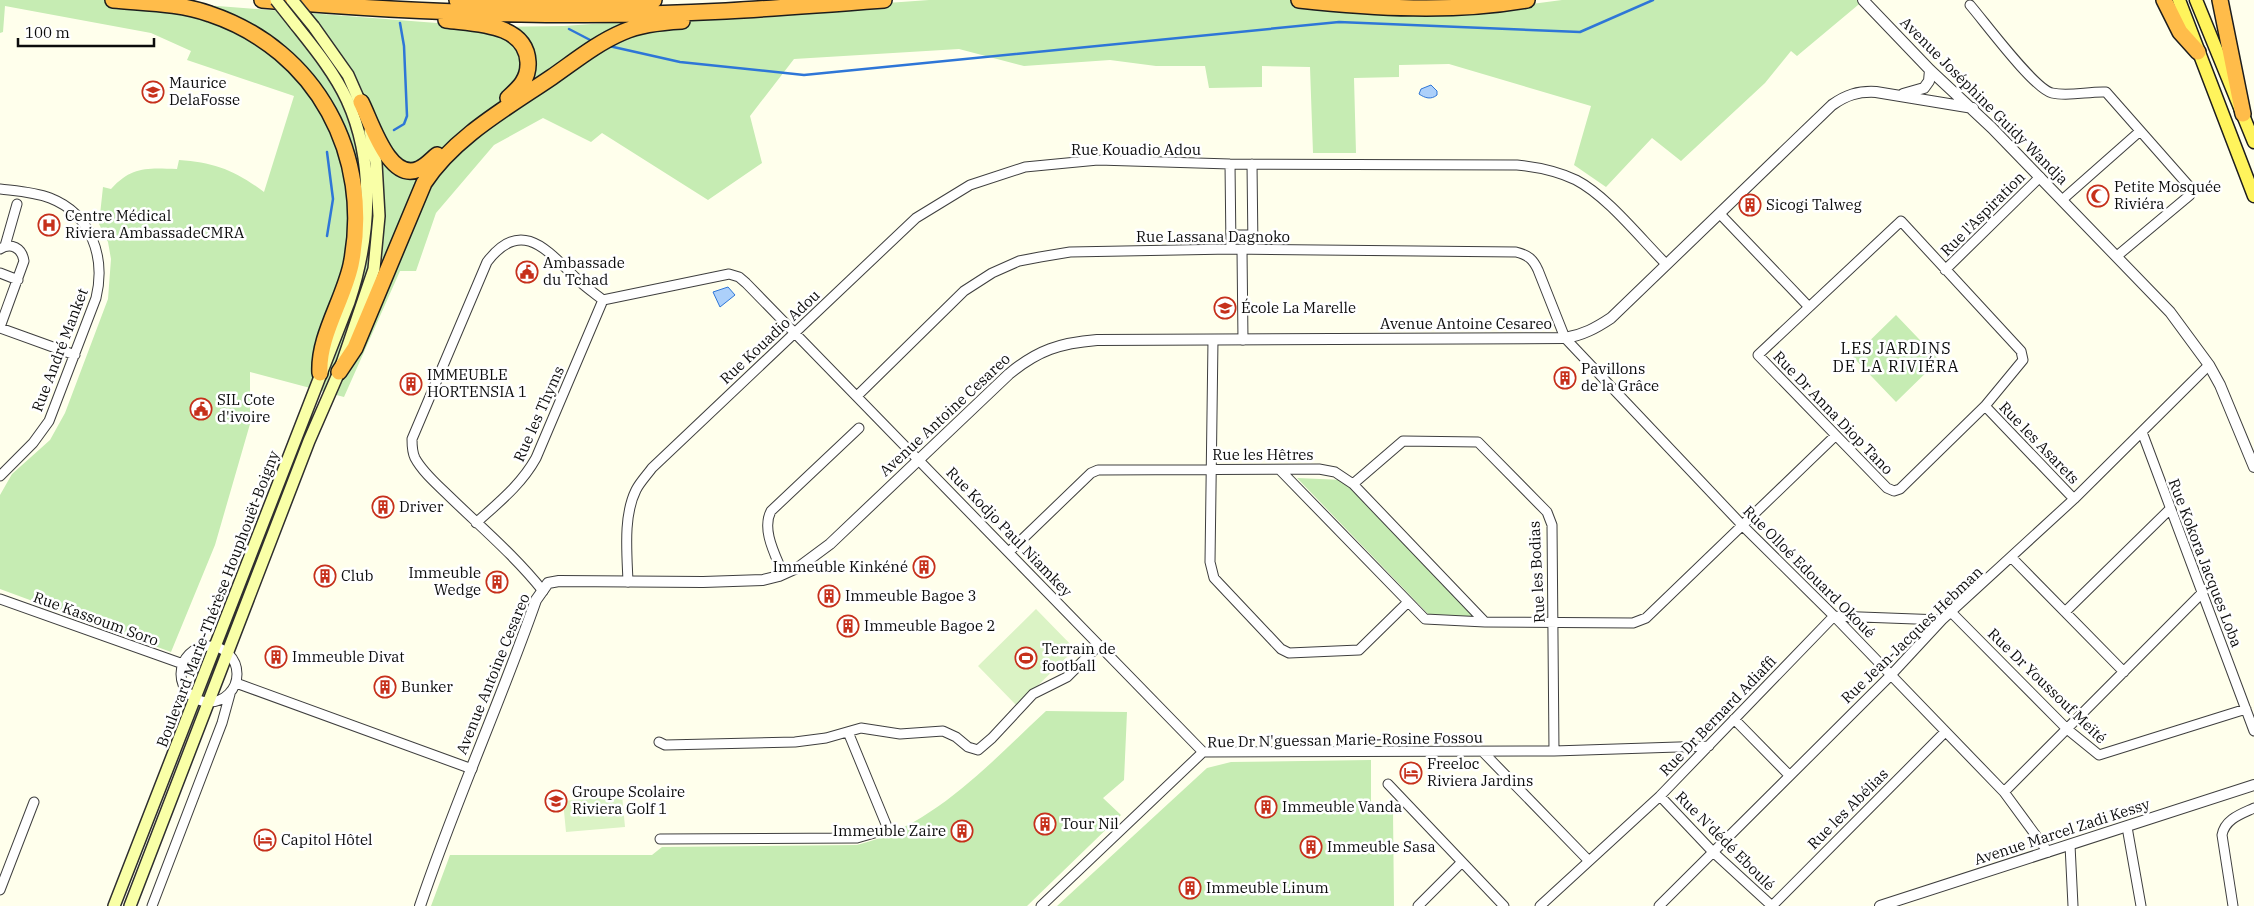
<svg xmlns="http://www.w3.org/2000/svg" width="2254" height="906" font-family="'IBM Plex Serif',serif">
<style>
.green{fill:#c6ecb3}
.pitch{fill:#dbf3c5}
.water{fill:#acd0fa;stroke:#2e76d7}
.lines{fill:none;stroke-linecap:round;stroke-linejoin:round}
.stream{stroke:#2e76d7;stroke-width:2.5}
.minor-casing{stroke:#3f3f3f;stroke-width:11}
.tertiary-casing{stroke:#3f3f3f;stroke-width:12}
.secondary-casing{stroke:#2e2e2e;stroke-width:14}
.primary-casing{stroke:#1d1d1d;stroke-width:15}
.motorway-casing{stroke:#1d1d1d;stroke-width:18}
.minor{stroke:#fff;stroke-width:9}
.tertiary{stroke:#fff;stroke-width:10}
.secondary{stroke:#f9ffa7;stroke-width:11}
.primary{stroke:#fff45c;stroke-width:12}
.motorway{stroke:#ffbc4a;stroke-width:15}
.secondary-bridge-casing{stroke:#2e2e2e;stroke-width:14;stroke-linecap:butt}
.secondary-bridge{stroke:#f9ffa7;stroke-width:11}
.labels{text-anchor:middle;stroke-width:5;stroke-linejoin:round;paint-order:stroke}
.poi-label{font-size:15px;fill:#0c0c0c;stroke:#fff;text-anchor:start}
.street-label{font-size:15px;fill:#0c0c0c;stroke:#fff}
.neighbourhood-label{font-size:16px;letter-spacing:1px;fill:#0c0c0c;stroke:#fff}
</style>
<rect width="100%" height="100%" fill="#ffffec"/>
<path class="green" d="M0,0H141L488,27L564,26L929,0H1293L1510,7L1562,0H1864L1797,56L1791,51L1765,83L1681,161L1652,138L1606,187L1574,165L1591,106L1449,64L1399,65V77L1354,78L1356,153H1313L1310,67L1262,66V87L1209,88L1205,66H1156L1110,60L1024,66L959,49L794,59L750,116L762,163L708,200L602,133L591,142L543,118L494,145L436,213L416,271H400L344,397L250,372V424L215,545L171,652L0,589V495L12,474L50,440L65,413L108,299L111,259L108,242L99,224L103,187L111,189C132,166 147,168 177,169L179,160C214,162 236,171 264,192L294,96L187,60L191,51L151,33L5,6L3,32L0,33Z
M1896,315L1939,360L1896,402L1853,357Z
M1297,478L1343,480L1477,617H1431Z
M1046,711L1127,712L1124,780L1103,798L1121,815L1027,906H431L450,855H652L662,847L857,845C934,826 990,763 1046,711Z
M1371,760V813L1393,812L1394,906H1057L1207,768L1231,762Z"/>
<path class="pitch" d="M1036,609L1075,649L1017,706L978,666Z
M622,795L625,827L566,832L563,801Z"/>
<path class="water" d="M1431,85L1437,91V95C1431,100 1425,98 1419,94L1421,89Z
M728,287L735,295L720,307L713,292Z"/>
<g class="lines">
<path class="stream" d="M569,29L594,42
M609,46L680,62L804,75L1339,22L1580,32L1653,0
M394,130L404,124L407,116L404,46L400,23
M327,236L333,199L327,152"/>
<g class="minor-casing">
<path id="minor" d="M1970,5C1984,21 2034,89 2052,93C2069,97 2089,91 2106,92L2188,185L2190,195L2117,256
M1230,164L1231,249
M1252,164L1253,249
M0,189C16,191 34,192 50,198C91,214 106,257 96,298L49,421L33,443L0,476
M2062,200L2139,132
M1720,214L1809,307
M1901,221L2021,351L2023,360L1985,406L1900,489L1894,491L1887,488L1758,355Z
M1231,235H1253
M5,246L17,204
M0,249C11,242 22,248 24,261L0,327
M1242,250L1243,340
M1945,270L2040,177
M0,273L18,280
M0,328L75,355
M1213,340L1210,562L1214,578L1281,649L1289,653L1359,650L1407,603
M857,396L964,291L992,273L1019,261L1040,257L1070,252L1231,249L1516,252C1528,255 1533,259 1538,270L1565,338L1743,526L1834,616L2004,792L2048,852
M1985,406L2074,499
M2142,432L2254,731
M1280,470L1425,619L1485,622L1633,623L1646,618L1835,436
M1353,484L1403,441L1478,442L1547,512L1552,525L1554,751
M476,523C498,503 521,485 536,458L603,300
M1009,552L1091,473L1098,470L1319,469L1335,472L1353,484L1485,622
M2012,558L2124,672
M783,574C776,556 761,530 771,511L859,428
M628,582C627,553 623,516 636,490C640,482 647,475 652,468L916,218L970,185L1025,167L1098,160L1230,164L1517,165C1537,167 1557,171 1576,180C1607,196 1640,238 1666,264
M543,591C516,557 483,529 451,498C439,486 423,473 415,458C412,452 412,445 412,439L487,262C521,217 547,250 576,278C584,286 594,293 603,300L729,274L739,277L746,283L1203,752
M0,599L183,664
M1951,612L2067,729L2099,755L2246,709
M2065,612L2170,509
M181 674a28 28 0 1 1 56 0a28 28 0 1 1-56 0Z
M236,683L472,769
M1734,719L1789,775
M659,742L665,745L795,742L826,738L861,728L900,734L943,731L956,737L968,747L978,750L992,738L1033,694L1067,677L1099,645
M1483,752L1589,861
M1388,784L1504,906
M2004,792L2202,593
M1660,796L1713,852L1772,906L1945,732
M2127,827L2141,906
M660,839L857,838L888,829L848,732
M2070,845L2073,906
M0,890L34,802
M152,906L222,723L230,694
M1041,906L1203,752L1554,751L1709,746
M1418,906L1461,863
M1540,906L1660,796L1834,616L1942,620
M1659,906L1891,675L1942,620L2074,499L2209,365
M2233,906L2222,835C2225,819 2241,814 2254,808"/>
</g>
<g class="tertiary-casing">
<path id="tertiary" d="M1863,0L1930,70L1992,128L2170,312L2209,365L2220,385L2254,467
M1903,94L1924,88L1929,81L1930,70
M420,906C455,802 500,703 536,600L548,583L559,581L703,582L763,580L779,576L799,567L830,544L1009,374C1038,350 1060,343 1097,340L1565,338C1583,335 1596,328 1611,318L1832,105C1846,95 1858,91 1876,92L1973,108
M1880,906L2254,785"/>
</g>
<g class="secondary-casing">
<path id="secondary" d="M314,27L348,75L363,109
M114,906L349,302C370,239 376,163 347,100C334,72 314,48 295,24
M130,906L309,441L339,372L374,269L379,216L376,163L370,131"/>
</g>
<g class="primary-casing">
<path id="primary" d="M2179,0L2254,196
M2196,0L2254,142"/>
</g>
<g class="motorway-casing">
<path id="motorway" d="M113,0C145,3 180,3 210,14C317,50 373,156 351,265C343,301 318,337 320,373
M262,0C416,13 571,19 726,11C778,8 831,4 884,0
M457,0L548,3L654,0
M1299,0C1374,8 1453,13 1527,0
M2164,0L2180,32L2198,52
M2220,0L2243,114
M446,20C475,24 526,23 528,62C529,79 519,88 508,98
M361,102C371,121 389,183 419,169C426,166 432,159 437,155
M339,372L355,348L424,183C454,137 508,107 552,77C575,61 597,43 623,32C641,24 663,22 682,21"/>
</g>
<use href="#minor" class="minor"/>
<use href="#tertiary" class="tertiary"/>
<use href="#secondary" class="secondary"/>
<use href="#primary" class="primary"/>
<use href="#motorway" class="motorway"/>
<g class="secondary-bridge-casing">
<path id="secondary-bridge" d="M276,0L295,24
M292,0L314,27"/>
</g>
<use href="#secondary-bridge" class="secondary-bridge"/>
</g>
<defs>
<g id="school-ring" transform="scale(1.125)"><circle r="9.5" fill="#fff" stroke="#c6301b" stroke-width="1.5"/><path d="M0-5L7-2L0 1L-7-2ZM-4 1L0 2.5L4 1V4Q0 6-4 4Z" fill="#c6301b"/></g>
<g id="mosque-ring" transform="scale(1.125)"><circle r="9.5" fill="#fff" stroke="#c6301b" stroke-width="1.5"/><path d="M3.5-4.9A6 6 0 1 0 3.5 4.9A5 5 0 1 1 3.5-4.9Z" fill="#c6301b"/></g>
<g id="building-ring" transform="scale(1.125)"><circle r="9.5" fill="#fff" stroke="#c6301b" stroke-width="1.5"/><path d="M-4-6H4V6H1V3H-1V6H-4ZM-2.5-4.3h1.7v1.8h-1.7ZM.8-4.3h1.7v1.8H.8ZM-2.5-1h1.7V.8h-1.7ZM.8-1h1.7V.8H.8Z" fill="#c6301b"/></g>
<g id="hospital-ring" transform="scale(1.125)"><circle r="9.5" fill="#fff" stroke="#c6301b" stroke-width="1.5"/><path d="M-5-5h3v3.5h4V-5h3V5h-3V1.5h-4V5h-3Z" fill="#c6301b"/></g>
<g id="civic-ring" transform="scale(1.125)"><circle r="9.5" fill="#fff" stroke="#c6301b" stroke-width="1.5"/><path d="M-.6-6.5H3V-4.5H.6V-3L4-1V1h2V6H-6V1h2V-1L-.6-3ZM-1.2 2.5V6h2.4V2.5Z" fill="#c6301b"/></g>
<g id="stadium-ring" transform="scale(1.125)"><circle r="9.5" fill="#fff" stroke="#c6301b" stroke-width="1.5"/><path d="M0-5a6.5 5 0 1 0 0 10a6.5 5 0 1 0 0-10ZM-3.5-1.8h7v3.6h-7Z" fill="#c6301b"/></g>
<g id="hotel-ring" transform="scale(1.125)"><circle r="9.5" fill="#fff" stroke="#c6301b" stroke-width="1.5"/><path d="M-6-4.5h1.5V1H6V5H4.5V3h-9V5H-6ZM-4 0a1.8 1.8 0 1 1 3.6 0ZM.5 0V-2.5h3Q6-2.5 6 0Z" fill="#c6301b"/></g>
</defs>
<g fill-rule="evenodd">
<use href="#school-ring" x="153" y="92"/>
<use href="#mosque-ring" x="2098" y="196"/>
<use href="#building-ring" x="1750" y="205"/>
<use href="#hospital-ring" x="49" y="225"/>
<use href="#civic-ring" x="527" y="272"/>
<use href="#school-ring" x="1225" y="308"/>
<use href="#building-ring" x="1565" y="378"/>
<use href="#building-ring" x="411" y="384"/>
<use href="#civic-ring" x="201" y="409"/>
<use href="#building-ring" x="383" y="507"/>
<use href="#building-ring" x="924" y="567"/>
<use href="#building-ring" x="325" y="576"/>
<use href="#building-ring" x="497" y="582"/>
<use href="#building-ring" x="829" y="596"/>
<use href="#building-ring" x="848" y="626"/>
<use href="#building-ring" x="276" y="657"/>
<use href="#stadium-ring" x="1026" y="658"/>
<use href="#building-ring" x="385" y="687"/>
<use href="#hotel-ring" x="1411" y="773"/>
<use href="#school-ring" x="556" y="801"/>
<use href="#building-ring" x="1266" y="807"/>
<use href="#building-ring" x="1045" y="824"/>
<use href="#building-ring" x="962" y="831"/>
<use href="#hotel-ring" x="265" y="840"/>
<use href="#building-ring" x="1311" y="847"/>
<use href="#building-ring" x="1190" y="888"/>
</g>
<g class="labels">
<g class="poi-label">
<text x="169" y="88">Maurice<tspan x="169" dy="17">DelaFosse</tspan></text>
<text x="2114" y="192">Petite Mosquée<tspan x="2114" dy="17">Riviéra</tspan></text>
<text x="1766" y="210">Sicogi Talweg</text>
<text x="65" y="221">Centre Médical<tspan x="65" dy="17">Riviera AmbassadeCMRA</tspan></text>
<text x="543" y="268">Ambassade<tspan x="543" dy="17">du Tchad</tspan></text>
<text x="1241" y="313">École La Marelle</text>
<text x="1581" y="374">Pavillons<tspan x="1581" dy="17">de la Grâce</tspan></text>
<text x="427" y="380">IMMEUBLE<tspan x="427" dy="17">HORTENSIA 1</tspan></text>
<text x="217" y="405">SIL Cote<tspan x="217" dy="17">d'ivoire</tspan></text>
<text x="399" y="512">Driver</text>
<text x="908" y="572" text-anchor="end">Immeuble Kinkéné</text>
<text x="481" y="578" text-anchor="end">Immeuble<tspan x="481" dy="17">Wedge</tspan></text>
<text x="341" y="581">Club</text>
<text x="845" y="601">Immeuble Bagoe 3</text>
<text x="864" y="631">Immeuble Bagoe 2</text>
<text x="1042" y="654">Terrain de<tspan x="1042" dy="17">football</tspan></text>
<text x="292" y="662">Immeuble Divat</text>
<text x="401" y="692">Bunker</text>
<text x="1427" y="769">Freeloc<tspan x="1427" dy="17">Riviera Jardins</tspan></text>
<text x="572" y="797">Groupe Scolaire<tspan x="572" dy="17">Riviera Golf 1</tspan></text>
<text x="1282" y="812">Immeuble Vanda</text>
<text x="1061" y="829">Tour Nil</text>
<text x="946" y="836" text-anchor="end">Immeuble Zaire</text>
<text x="281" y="845">Capitol Hôtel</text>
<text x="1327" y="852">Immeuble Sasa</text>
<text x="1206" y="893">Immeuble Linum</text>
</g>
<g class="street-label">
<text transform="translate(1984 101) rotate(45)" y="5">Avenue Joséphine Guidy Wandja</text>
<text x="1136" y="155">Rue Kouadio Adou</text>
<text transform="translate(1983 214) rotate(-45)" y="5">Rue l'Aspiration</text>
<text x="1213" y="242">Rue Lassana Dagnoko</text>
<text x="1466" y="329">Avenue Antoine Cesareo</text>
<text transform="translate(770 337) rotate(-43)" y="5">Rue Kouadio Adou</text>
<text transform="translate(60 350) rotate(-69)" y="5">Rue André Manket</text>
<text transform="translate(1833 413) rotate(46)" y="5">Rue Dr Anna Diop Tano</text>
<text transform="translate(539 414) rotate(-66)" y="5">Rue les Thyms</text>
<text transform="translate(945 415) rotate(-43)" y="5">Avenue Antoine Cesareo</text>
<text transform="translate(2039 443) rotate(46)" y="5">Rue les Asarets</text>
<text x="1263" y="460">Rue les Hêtres</text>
<text transform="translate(1009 532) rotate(46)" y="5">Rue Kodjo Paul Niamkey</text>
<text transform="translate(2205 563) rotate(69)" y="5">Rue Kokora Jacques Loba</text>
<text transform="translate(1537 572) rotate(-93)" y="5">Rue les Bodias</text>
<text transform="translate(1809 572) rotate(45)" y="5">Rue Olloé Edouard Okoué</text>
<text transform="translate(218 599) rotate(-69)" y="5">Boulevard Marie-Thérèse Houphouët-Boigny</text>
<text transform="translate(96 619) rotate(20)" y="5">Rue Kassoum Soro</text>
<text transform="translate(1912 635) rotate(-44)" y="5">Rue Jean-Jacques Hebman</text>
<text transform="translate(493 674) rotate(-68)" y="5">Avenue Antoine Cesareo</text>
<text transform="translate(2047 686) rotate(44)" y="5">Rue Dr Youssouf Meïté</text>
<text transform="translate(1718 716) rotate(-46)" y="5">Rue Dr Bernard Adiaffi</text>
<text transform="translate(1345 740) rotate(-1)" y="5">Rue Dr N'guessan Marie-Rosine Fossou</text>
<text transform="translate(1848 809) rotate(-45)" y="5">Rue les Abélias</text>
<text transform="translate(2062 832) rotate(-18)" y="5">Avenue Marcel Zadi Kessy</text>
<text transform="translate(1725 841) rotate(45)" y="5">Rue N'dédé Eboulé</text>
</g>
<g class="neighbourhood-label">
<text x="1896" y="354">LES JARDINS<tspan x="1896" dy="18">DE LA RIVIÉRA</tspan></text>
</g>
</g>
<path d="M18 38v8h136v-8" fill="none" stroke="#0c0c0c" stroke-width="2.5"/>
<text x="25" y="38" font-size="15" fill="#0c0c0c" stroke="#ffffff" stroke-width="4" paint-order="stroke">100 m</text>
</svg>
